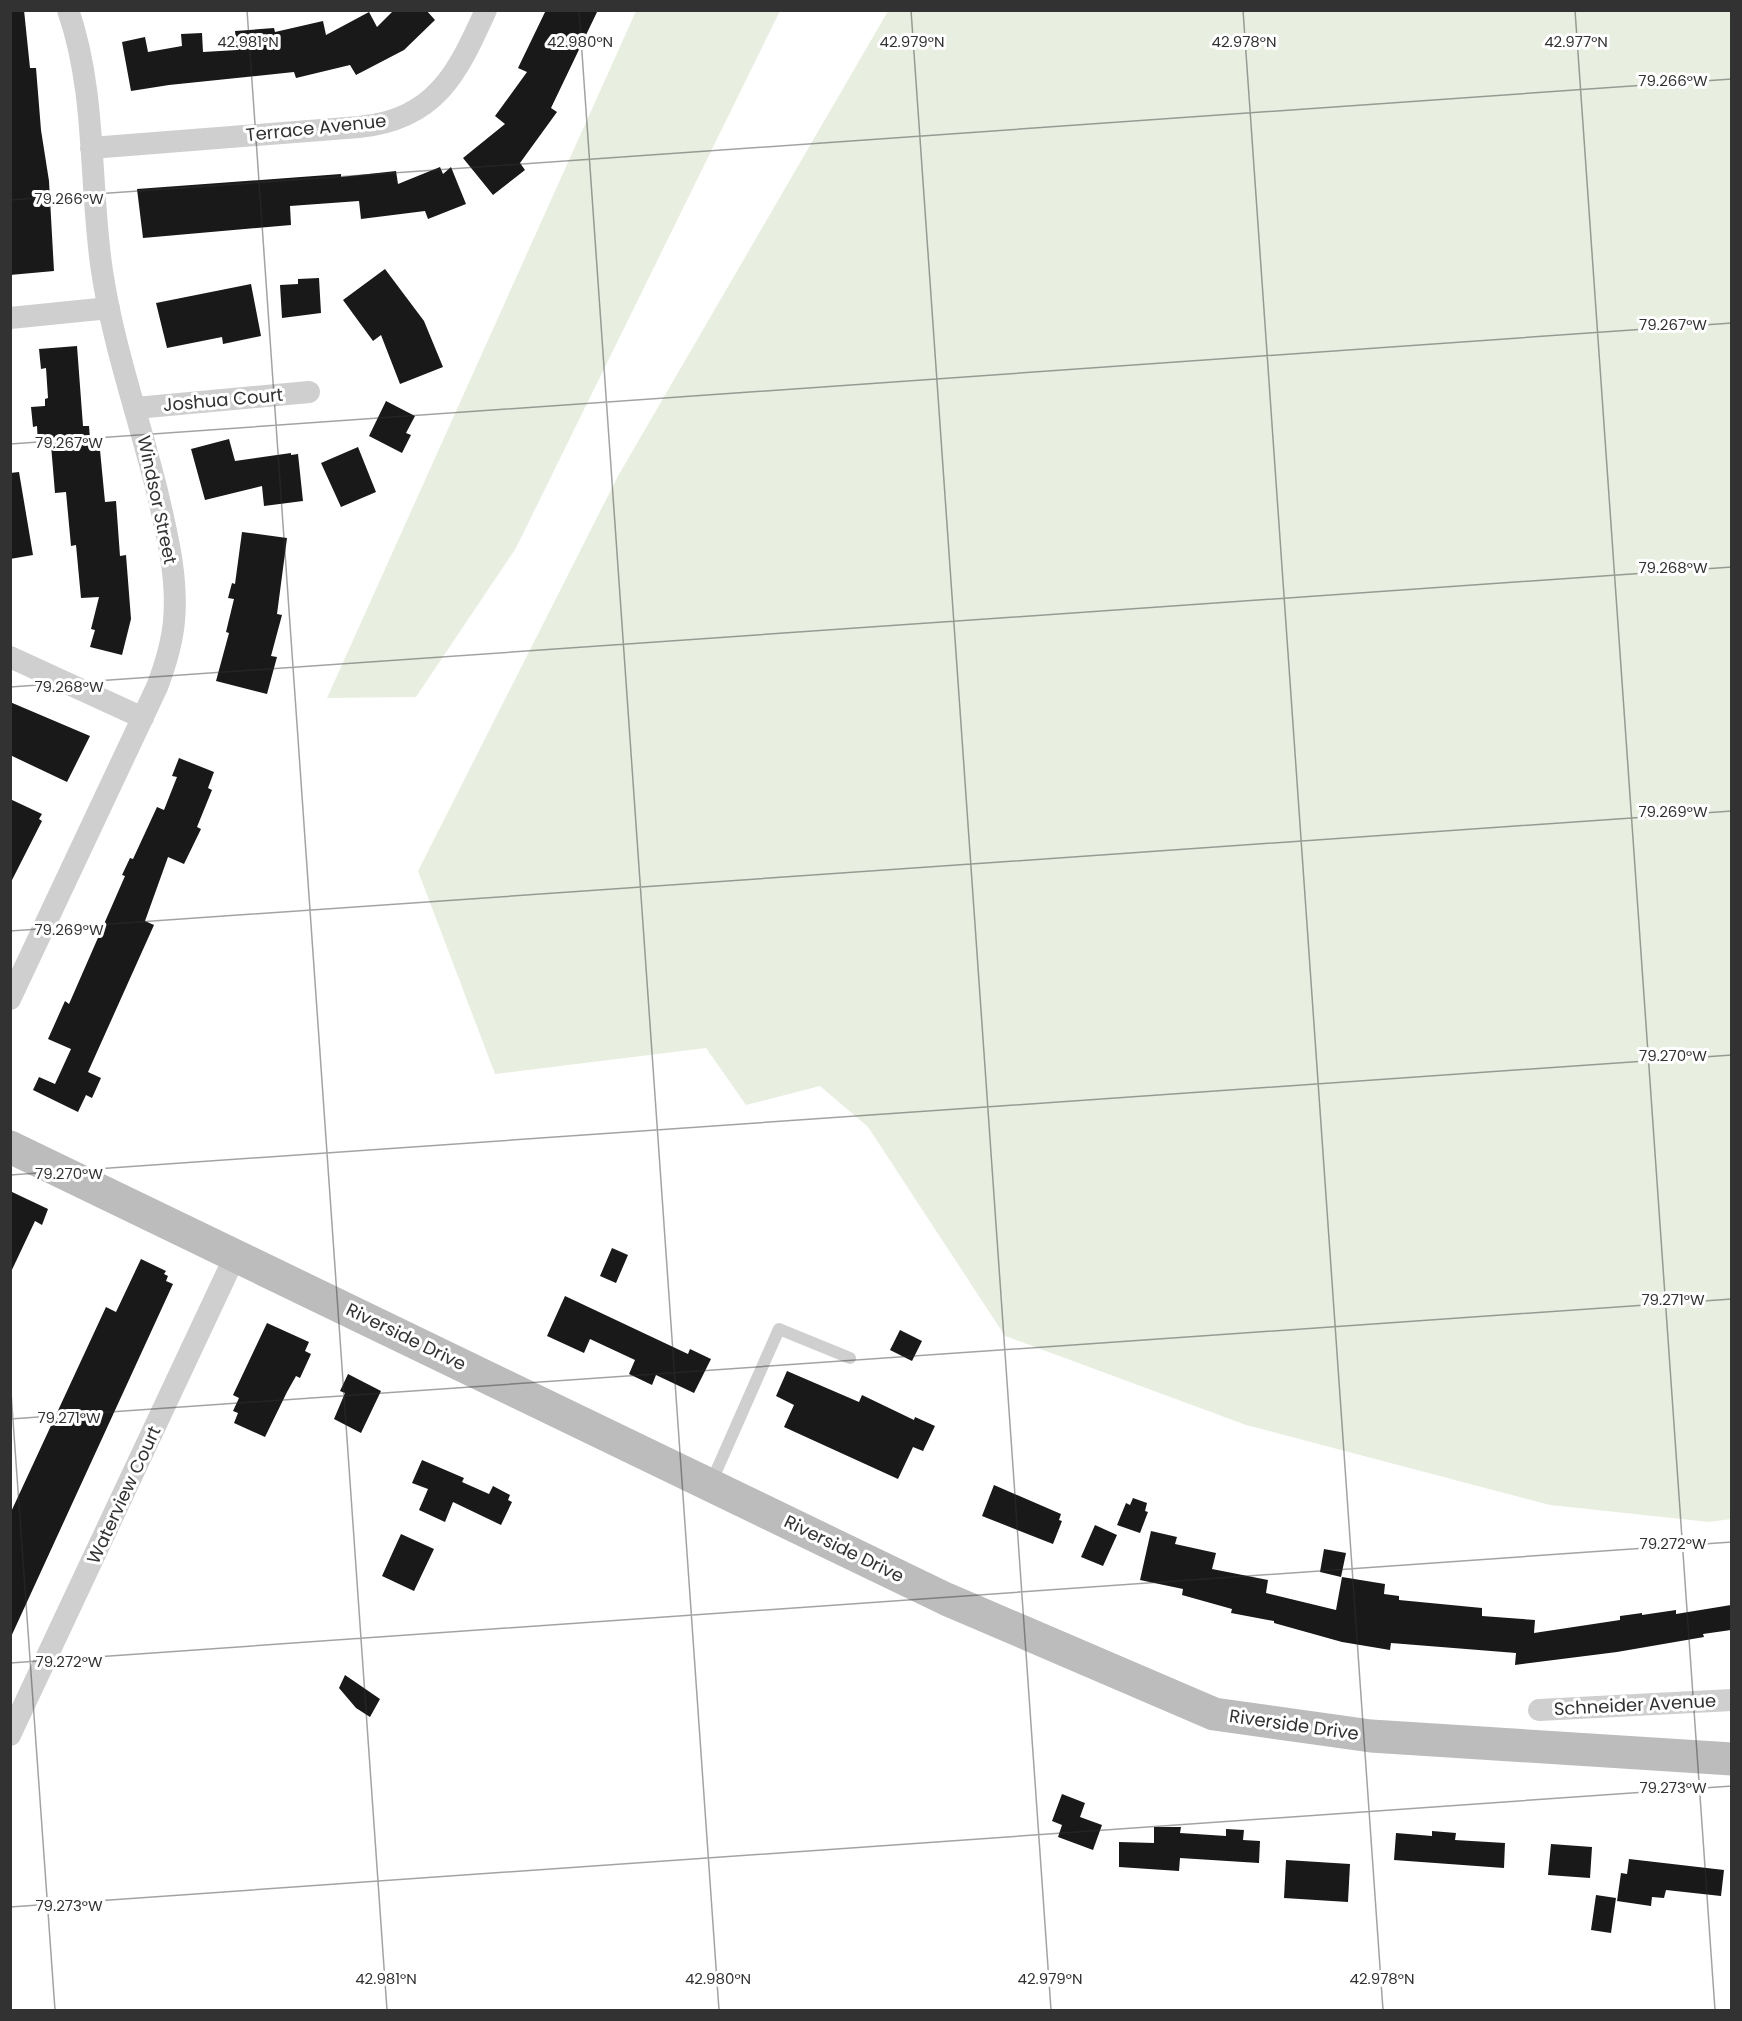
<svg xmlns="http://www.w3.org/2000/svg" width="1742" height="2021" font-family="Poppins,sans-serif">
<style>
.green{fill:#e9efe0}
.building{fill:#191919}
.lines{fill:none;stroke-linecap:round;stroke-linejoin:round}
.service{stroke:#cfcfcf;stroke-width:12}
.minor{stroke:#cfcfcf;stroke-width:22}
.secondary{stroke:#bcbcbc;stroke-width:33}
.ticks{fill:none;stroke:#323232;stroke-width:1.5;stroke-opacity:0.45}
.labels{text-anchor:middle;stroke-width:6;stroke-linejoin:round;paint-order:stroke}
.street-label{font-size:18px;fill:#323232;stroke:#fff}
.ticks-label{font-size:15px;text-anchor:middle;fill:#323232;stroke:#fff;stroke-width:6;stroke-linejoin:round;paint-order:stroke}
</style>
<rect width="100%" height="100%" fill="#fff"/>
<path class="green" d="M636,11H780L516,548L416,697L327,698Z
M888,11H1731V1519L1709,1522L1550,1505L1246,1425L1005,1336L868,1127L820,1086L746,1105L706,1048L495,1074L418,871L618,476Z"/>
<path class="building" d="M10,10H24L30,68H36L41,130L49,181L54,271L10,275Z
M394,10H426L435,20L404,50L356,75L350,65L296,78L294,72L169,85L131,91L122,42L145,37L148,52L182,46L181,34L202,33L203,52L237,50L235,31L274,28L275,32L323,21L326,35L369,12L377,27Z
M546,10H598L551,108L557,112L520,163L525,170L493,195L463,158L505,124L495,116L527,72L518,68Z
M440,167L443,174L451,167L466,204L428,219L425,211L361,219L359,201L290,206L291,225L143,238L137,189L341,174V177L396,171L398,184Z
M385,269L424,321L443,367L400,384L381,335L373,341L343,300Z
M319,278L321,313L282,318L280,285L298,284V279Z
M251,284L261,336L223,344L222,337L167,348L156,303Z
M77,346L83,426H89L91,451L100,450L105,502L116,501L120,556L126,555L131,619L122,655L90,647L95,630L91,629L99,597L81,598L76,545L71,546L66,492L55,493L51,445L38,446L37,426L33,427L31,407L45,406V399L48,398L46,368L41,369L39,349Z
M386,401L415,416L406,433L411,435L402,453L369,436Z
M229,439L235,461L291,453V455L298,454L303,501L264,506L262,486L205,500L191,449Z
M358,447L376,492L341,507L321,463Z
M19,472L33,555L10,559V473Z
M242,532L287,538L277,614L282,615L271,656L277,657L267,694L216,681L229,633L226,632L234,599L228,598L232,583L235,584Z
M10,702L90,736L67,782L10,755Z
M179,758L214,772L208,788L212,790L197,827L201,829L184,864L168,857L145,921L154,925L88,1072L101,1078L92,1098L86,1095L78,1112L33,1090L39,1077L55,1084L71,1049L48,1039L65,1001L69,1004L125,876L122,875L130,858L133,859L157,807L164,810L177,777L172,776Z
M10,799L42,814L39,819L42,821L10,884Z
M10,1191L48,1209L42,1225L35,1221L10,1274Z
M612,1248L628,1255L616,1283L600,1276Z
M141,1259L166,1271L164,1274L168,1276L166,1281L173,1284L10,1639V1514L106,1307L116,1312Z
M565,1296L688,1354L690,1349L711,1359L694,1393L656,1375L652,1385L629,1374L635,1360L590,1339L584,1353L547,1336Z
M267,1323L309,1342L305,1351L311,1354L300,1378L296,1376L287,1392L265,1437L234,1423L238,1413L233,1411L239,1398L233,1395Z
M900,1330L922,1341L912,1361L890,1350Z
M787,1371L859,1402L862,1395L914,1420L915,1417L935,1426L923,1451L913,1447L898,1479L784,1427L794,1405L776,1396Z
M348,1374L381,1391L361,1433L334,1419L345,1393L340,1391Z
M422,1460L464,1478L462,1482L489,1494L493,1486L510,1495L508,1500L512,1502L501,1525L453,1502L445,1522L419,1510L428,1489L412,1483Z
M994,1485L1061,1514L1059,1520L1062,1521L1053,1544L982,1516Z
M1133,1498L1147,1503L1145,1511L1148,1512L1140,1533L1117,1525L1126,1503L1130,1505Z
M1095,1525L1117,1535L1103,1566L1081,1557Z
M1151,1531L1177,1537L1175,1544L1216,1553L1212,1569L1268,1580L1266,1593L1336,1610L1342,1577L1385,1584L1384,1594L1399,1596V1600L1482,1608V1616L1535,1620L1534,1633L1620,1620V1616L1642,1613V1615L1676,1610V1614L1731,1605V1630L1703,1634L1704,1637L1617,1652L1515,1665L1516,1653L1391,1643L1390,1650L1342,1642L1274,1623V1621L1231,1613L1232,1609L1182,1595L1183,1589L1140,1580Z
M401,1534L434,1549L414,1591L382,1576Z
M1324,1549L1346,1553L1341,1577L1320,1572Z
M345,1675L380,1699L370,1717L356,1708L339,1688Z
M1062,1794L1085,1803L1080,1817L1102,1825L1093,1850L1058,1837L1062,1825L1052,1821Z
M1154,1827H1181L1180,1833L1226,1836V1829L1244,1830L1243,1840L1260,1841L1259,1863L1180,1858L1179,1871L1119,1867V1842L1154,1843Z
M1432,1831L1456,1833L1455,1840L1505,1843L1504,1868L1394,1860L1396,1833L1432,1836Z
M1551,1844L1592,1847L1590,1878L1548,1875Z
M1629,1859L1724,1870L1721,1896L1666,1890L1664,1898L1652,1897L1651,1906L1617,1901L1621,1873L1627,1874Z
M1286,1860L1350,1864L1348,1902L1284,1898Z
M1596,1895L1616,1898L1611,1933L1591,1930Z"/>
<g class="lines">
<path class="service" d="M711,1483L779,1329L850,1358"/>
<path class="minor" d="M91,148L359,127C436,119 457,74 486,10
M10,318L109,308
M136,408L309,392
M10,657L143,718
M10,999L157,687C165,666 172,644 174,621C178,577 167,534 157,491C139,418 113,345 102,271C89,185 97,93 68,10
M1539,1710L1732,1700
M10,1735L236,1254"/>
<path class="secondary" d="M10,1147L946,1599L1214,1714L1371,1736L1732,1759"/>
</g>
<path class="ticks" d="M247,10L387,2010M579,10L719,2010M911,10L1051,2010M1243,10L1383,2010M1575,10L1715,2010M10,200L1732,79M10,444L1732,323M10,687L1732,567M10,931L1732,811M10,1175L1732,1055M10,1378L55,2010M10,1419L1732,1299M10,1663L1732,1542M10,1907L1732,1786"/>
<g class="labels">
<g class="street-label">
<text transform="translate(316 128) rotate(-6)" y="6">Terrace Avenue</text>
<text transform="translate(223 400) rotate(-5)" y="6">Joshua Court</text>
<text transform="translate(157 500) rotate(78)" y="6">Windsor Street</text>
<text transform="translate(406 1337) rotate(26)" y="6">Riverside Drive</text>
<text transform="translate(124 1495) rotate(-65)" y="6">Waterview Court</text>
<text transform="translate(844 1549) rotate(26)" y="6">Riverside Drive</text>
<text transform="translate(1635 1705) rotate(-3)" y="6">Schneider Avenue</text>
<text transform="translate(1294 1725) rotate(8)" y="6">Riverside Drive</text>
</g>
</g>
<g class="ticks-label">
<text x="248" y="47">42.981°N</text>
<text x="580" y="47">42.980°N</text>
<text x="912" y="47">42.979°N</text>
<text x="1244" y="47">42.978°N</text>
<text x="1576" y="47">42.977°N</text>
<text x="1673" y="86">79.266°W</text>
<text x="69" y="204">79.266°W</text>
<text x="1673" y="330">79.267°W</text>
<text x="69" y="448">79.267°W</text>
<text x="1673" y="573">79.268°W</text>
<text x="69" y="692">79.268°W</text>
<text x="1673" y="817">79.269°W</text>
<text x="69" y="935">79.269°W</text>
<text x="1673" y="1061">79.270°W</text>
<text x="69" y="1179">79.270°W</text>
<text x="1673" y="1305">79.271°W</text>
<text x="69" y="1423">79.271°W</text>
<text x="1673" y="1549">79.272°W</text>
<text x="69" y="1667">79.272°W</text>
<text x="1673" y="1793">79.273°W</text>
<text x="69" y="1911">79.273°W</text>
<text x="386" y="1984">42.981°N</text>
<text x="718" y="1984">42.980°N</text>
<text x="1050" y="1984">42.979°N</text>
<text x="1382" y="1984">42.978°N</text>
</g>
<rect width="1742" height="2021" fill="none" stroke="#323232" stroke-width="24"/>
</svg>
